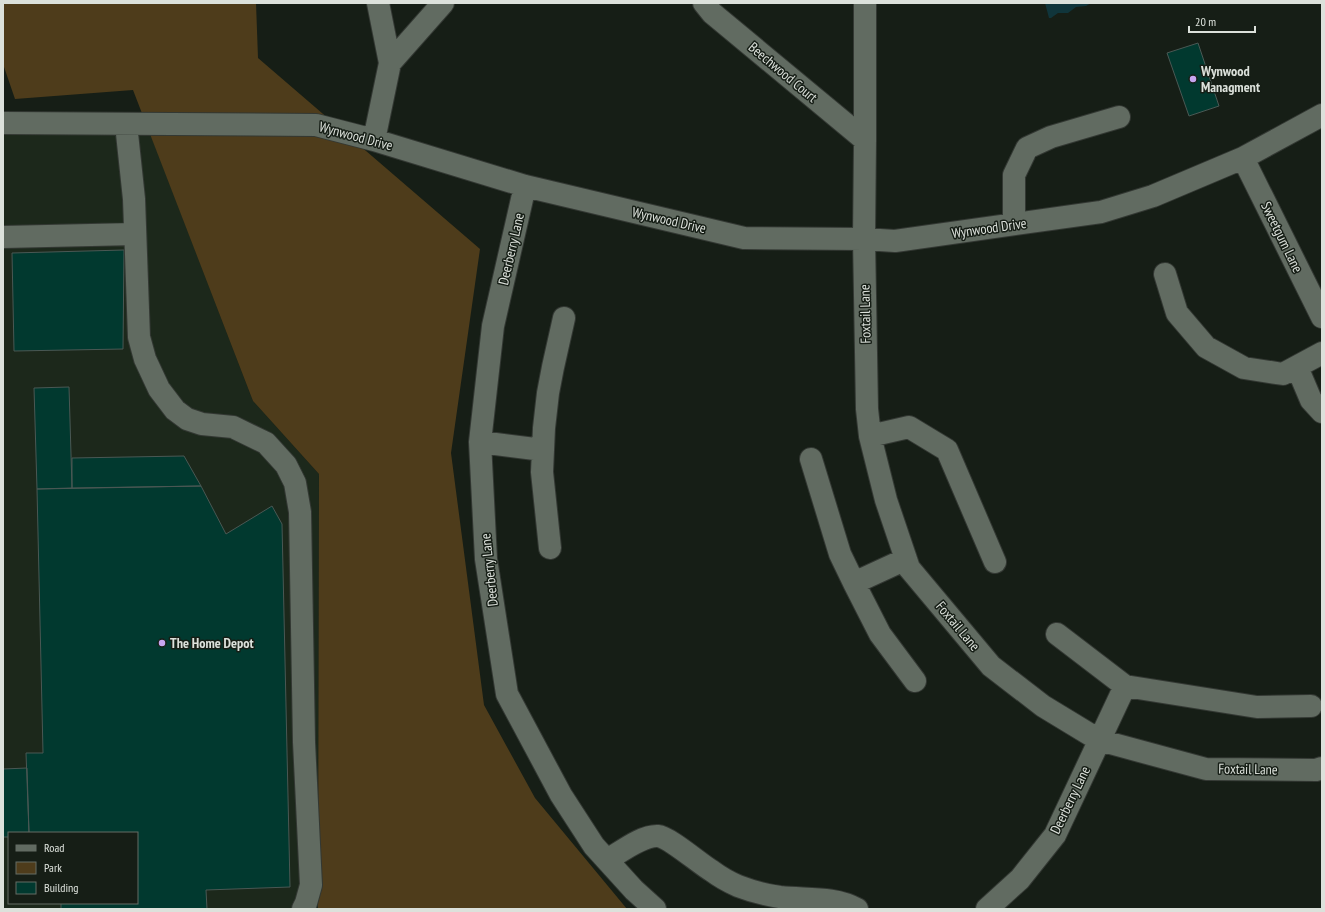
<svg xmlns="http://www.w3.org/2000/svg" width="1325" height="912" font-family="'PT Sans Narrow',sans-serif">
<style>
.built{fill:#1c281b;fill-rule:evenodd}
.green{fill:#4e3c1b}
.water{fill:#10353b}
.building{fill:#01392f;stroke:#4a5854}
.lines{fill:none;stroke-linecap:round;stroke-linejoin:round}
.minor-casing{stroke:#333833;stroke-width:24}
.minor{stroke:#616b61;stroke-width:22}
.poi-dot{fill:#c7a6f0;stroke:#161e16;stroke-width:1.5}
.labels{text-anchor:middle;stroke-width:3;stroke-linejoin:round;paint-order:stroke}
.poi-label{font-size:14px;font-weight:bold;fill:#dce1db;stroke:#161e16;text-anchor:start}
.street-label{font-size:14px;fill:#dce1db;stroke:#161e16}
</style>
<rect width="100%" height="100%" fill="#161e16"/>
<path class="built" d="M3,123L147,125L253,401L319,474L318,909H3ZM9,833H137V903H9Z"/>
<path class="green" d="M3,3H256L258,58L480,249L451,453L484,705L535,798L627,909H318L319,474L253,401L133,90L15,99L3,64Z"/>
<path class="water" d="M1045,3H1091L1086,6L1076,7L1068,13H1058L1051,18H1049Z"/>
<path class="building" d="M1198,43L1219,106L1189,116L1167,53Z
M124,250L123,349L14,351L12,253Z
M69,387L72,488L37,489L34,388Z
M184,456L201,486L72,488V458Z
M201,486L226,534L272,506L282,524L290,887L206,890L207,909H61V903H137V833H29L26,753H43L37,489Z
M27,768L29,833H9V837H3V769Z"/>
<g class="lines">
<g class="minor-casing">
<path id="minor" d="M378,3L390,63L443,3
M704,3L712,13L865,140V3
M3,123L316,125L374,140L525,186L744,238L864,239L895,241L1101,212L1153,196L1243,158L1322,115
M126,124L134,199L139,337L145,359L159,389L175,410L187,419L202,424L233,427L266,443L286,465L295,483L300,512L304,742L311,885L306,903L303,909
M374,140L390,63
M865,140L864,239L867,409L870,436L886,500L909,568L991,666L1043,706L1099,740L1206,769L1316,770L1322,768
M1243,158L1322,317
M525,186L493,326L480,442L486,559L507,694L561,795L594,846L634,890L655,909
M1014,224V175L1027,148L1051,137L1119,117
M3,237L135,234
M1165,274L1177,313L1206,347L1244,368L1283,374L1322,353
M1297,367L1311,400L1322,412
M870,436L909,427L947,450L995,562
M480,442L543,450
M811,459L840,554L854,583
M550,548L542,472L544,428L548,393L553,367L564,318
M906,559L854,583L880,634L915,681
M1057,634L1125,686
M607,860C621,852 642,835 658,836C669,837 700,864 712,871C720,877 729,882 738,886C751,891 766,895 780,897C805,900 834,896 857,909
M987,909L1020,879L1055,835L1125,686L1257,707L1311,706"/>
</g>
<use href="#minor" class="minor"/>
</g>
<g class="poi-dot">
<circle cx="1193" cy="79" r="4"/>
<circle cx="162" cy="643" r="4"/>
</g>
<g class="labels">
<g class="poi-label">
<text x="1201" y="76">Wynwood<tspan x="1201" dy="16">Managment</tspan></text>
<text x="170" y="648">The Home Depot</text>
</g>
<g class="street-label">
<text transform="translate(783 72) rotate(40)" y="5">Beechwood Court</text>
<text transform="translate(356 136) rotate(15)" y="5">Wynwood Drive</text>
<text transform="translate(669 220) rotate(13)" y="5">Wynwood Drive</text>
<text transform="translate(989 228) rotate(-8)" y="5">Wynwood Drive</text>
<text transform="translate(1282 237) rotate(64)" y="5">Sweetgum Lane</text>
<text transform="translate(511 249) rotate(-77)" y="5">Deerberry Lane</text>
<text transform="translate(865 314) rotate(-91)" y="5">Foxtail Lane</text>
<text transform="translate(489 570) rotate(-96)" y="5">Deerberry Lane</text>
<text transform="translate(958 626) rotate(50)" y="5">Foxtail Lane</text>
<text transform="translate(1248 769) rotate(1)" y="5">Foxtail Lane</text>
<text transform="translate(1070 800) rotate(-64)" y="5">Deerberry Lane</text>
</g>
</g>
<rect width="1325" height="912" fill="none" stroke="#dce1db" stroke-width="8"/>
<rect x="8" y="832" width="130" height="72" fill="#161e16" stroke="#656c65"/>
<rect x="16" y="845" width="20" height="6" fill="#616b61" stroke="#656c65"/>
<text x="44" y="852" font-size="12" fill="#dce1db">Road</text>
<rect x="16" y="862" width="20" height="12" fill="#4e3c1b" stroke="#656c65"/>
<text x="44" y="872" font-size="12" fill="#dce1db">Park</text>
<rect x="16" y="882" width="20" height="12" fill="#01392f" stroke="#656c65"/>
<text x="44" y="892" font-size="12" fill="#dce1db">Building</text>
<path d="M1189 26v6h66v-6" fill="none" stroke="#dce1db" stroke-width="2"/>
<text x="1195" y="26" font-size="12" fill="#dce1db" stroke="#161e16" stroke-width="3" paint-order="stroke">20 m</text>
</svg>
